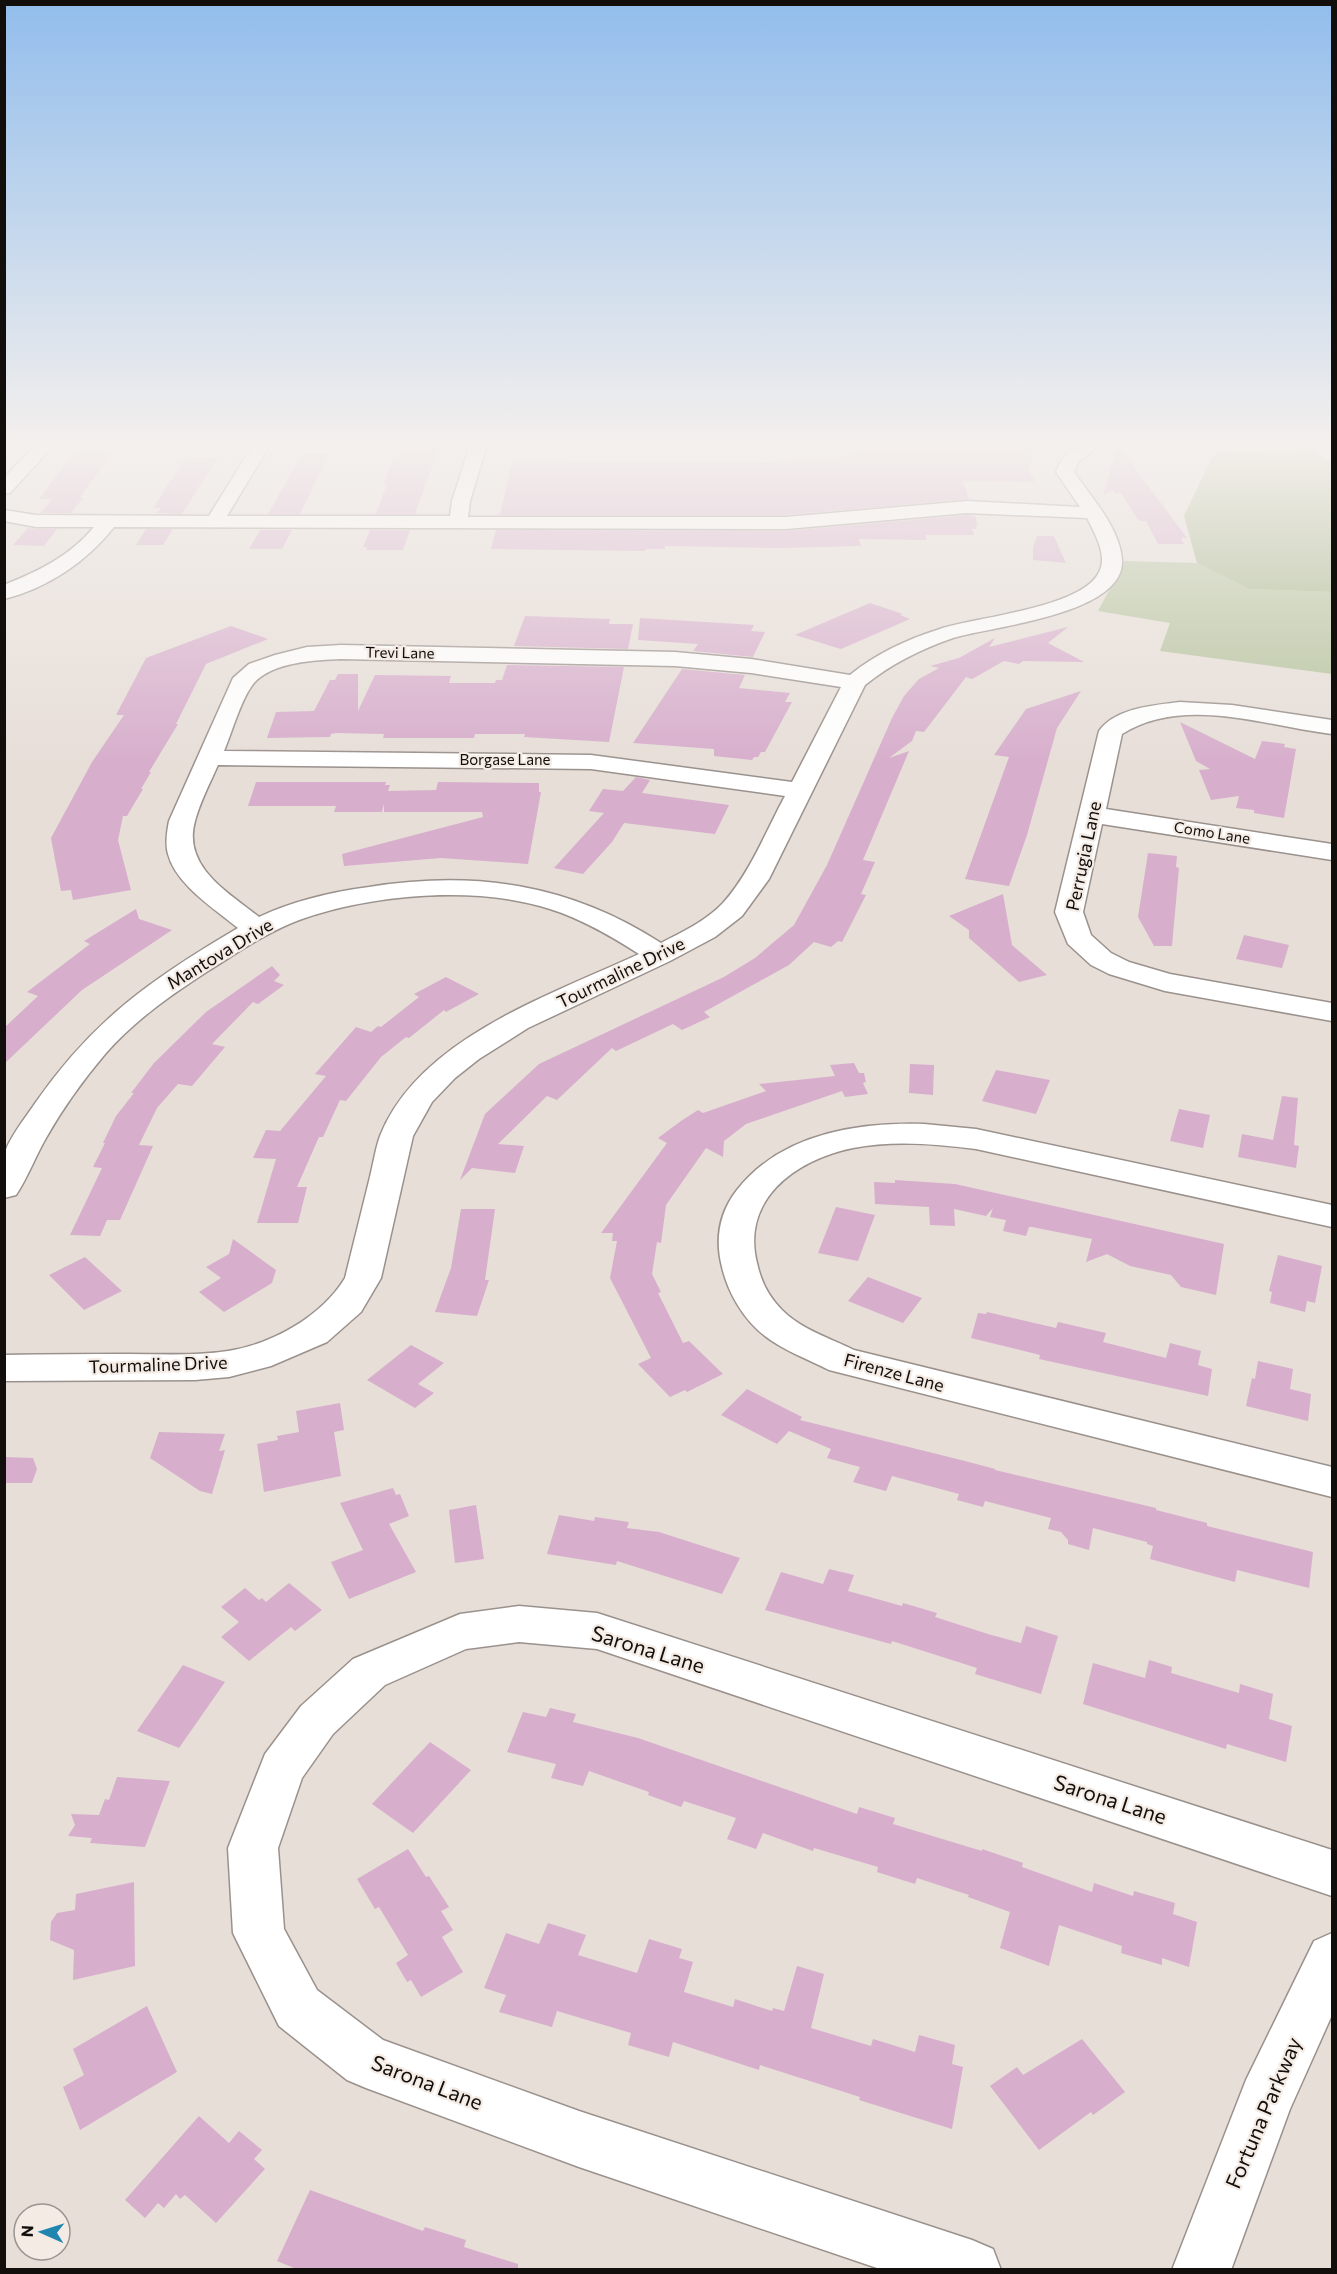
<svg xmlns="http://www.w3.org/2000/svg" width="1337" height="2274" font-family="Commissioner,sans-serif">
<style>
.green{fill:#b4c29c}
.forest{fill:#a5b58a}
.building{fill:#d7aecc}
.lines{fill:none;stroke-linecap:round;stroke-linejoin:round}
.minor-casing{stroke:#9a918c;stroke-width:3}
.minor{fill:#fff;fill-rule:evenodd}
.labels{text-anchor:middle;stroke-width:4.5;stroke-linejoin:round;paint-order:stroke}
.far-street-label{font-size:15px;fill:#110e0c;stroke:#f5ebe5}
.street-label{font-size:18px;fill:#110e0c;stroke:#f5ebe5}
.near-street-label{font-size:21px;fill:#110e0c;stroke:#f5ebe5}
</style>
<rect width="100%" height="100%" fill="#e7ded8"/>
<path class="green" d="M1125,561L1197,563L1251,589L1332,592V674L1160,651L1170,623L1098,611Z"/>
<path class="forest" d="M1311,450L1332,464V592L1250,589L1197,563L1184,516L1211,459L1218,451Z"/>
<path class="building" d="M402,448H439L415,514H376L387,484L384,483L394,457H399Z
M878,448H1039L1027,455L1033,456L1028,469L1035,482L963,481L969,499L786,515H500L512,461L770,462L831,458Z
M1117,448H1120L1187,538H1181L1184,544H1158L1146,521H1139L1121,493H1115L1113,490L1103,495Z
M74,453H112L80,498H83L71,513H41L52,499H39Z
M302,454H329L300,514H268Z
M186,457H218L182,514L157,513L161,508H153Z
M967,515L975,516L978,525H976L977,529H972L974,535H925L927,540L859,539L861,546L780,548L665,546V549H646L645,551L491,549L496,530L786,531Z
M28,528L36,529H57L44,546L13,545Z
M146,529H173L163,545H136Z
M260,530H292L282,549H249Z
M370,530H410L403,550H366L367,547H363Z
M1037,536H1054L1066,563L1033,560V547Z
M870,603L903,614L900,615L910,619L841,649L795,635Z
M525,616L610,619L609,624H633L628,649L514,646Z
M640,618L754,625L751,631L765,632L753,657L693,651L698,644L638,640Z
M231,626L268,639L206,664L176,724H178L149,772H151L141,789H143L127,816H123L118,840L131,890L73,900L71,890L61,891L51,838L92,762L124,715H116L146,658Z
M1068,627L1048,643L1084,662L1023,661L1019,664L1004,661L972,679L966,677L924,732L916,731L912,741L889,758L909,751L863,860L875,862L861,894L866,895L842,942L838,941L831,947L814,942L789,965L704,1012L710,1017L682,1030L673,1024L616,1051L612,1048L557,1100L547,1096L498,1144L524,1146L515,1173L472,1168L460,1180L485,1114L539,1064L724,977L755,958L794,925L827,865L892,718L904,696L919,679L939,668L930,666L959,658L995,638L989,647Z
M507,665L624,667L609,742L524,737L525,734H475L474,738H383L384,734L336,733L331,734L330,737L267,738L276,712L314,711L330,680H335L338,674H358V711L375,675L451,676L449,683H495L496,680H502Z
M682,669L745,675L739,688L790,693L785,702H792L765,752H761L758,757H754L752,760L714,756V749L633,743Z
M1081,691L1057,728L1027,835L1009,886L965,879L1009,757L994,755L1026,709Z
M1180,722L1255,759L1262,741L1285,744L1284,747L1296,749L1284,818L1254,813V810L1236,808L1239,796L1211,800L1199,770L1210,769L1196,761Z
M636,777L650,780L642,793L729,805L715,834L624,823L612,842L583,874L554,868L604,813L589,811L603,789L623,791Z
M256,782H386L385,785H390L388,791L436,790L438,782L539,783V792H541L528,864L441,858L344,866L342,854L483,817L482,812H384V804L382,812H334L336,806H248Z
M1148,853L1177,856L1176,867L1179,868L1172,946H1154L1138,917Z
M1003,894L1012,945L1047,975L1019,982L969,938V930L949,916Z
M136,909L139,919L172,930L82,990L4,1064V1028L38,996L27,992L90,944L84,941Z
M1244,935L1289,945L1282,968L1236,959Z
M272,966L280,975L274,981L284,985L258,1004L253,1002L212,1044L225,1047L192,1086L178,1084L157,1108L139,1145L153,1146L120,1220H107L100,1236L70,1235L102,1168L93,1167L105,1143H103L116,1116L134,1093H131L154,1063L206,1012Z
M446,977L479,994L446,1012L444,1010L409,1038L406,1037L381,1057L346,1101L340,1100L323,1137H319L297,1187H307L298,1223H257L276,1159L253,1158L266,1130L280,1131L326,1076L315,1074L356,1027L371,1032L378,1026L381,1027L419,997L414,994Z
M854,1063L859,1073H864L866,1082L863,1083L868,1094L845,1097L842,1091L746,1124L724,1141L723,1157L706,1148L666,1205L661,1243L657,1242L652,1274L661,1292L658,1293L683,1343L689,1341L723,1374L687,1392L685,1390L670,1397L638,1364L651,1358L610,1278L617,1241H612L613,1233H601L667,1143L658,1138L681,1121L698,1110L703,1113L766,1091L759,1084L835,1076L830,1065Z
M910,1064L934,1065L933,1095L909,1093Z
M996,1070L1050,1080L1036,1114L982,1101Z
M1282,1096L1298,1098L1294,1145L1299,1146L1296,1168L1238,1157L1242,1134L1273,1140Z
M1179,1109L1210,1115L1203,1148L1170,1141Z
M895,1180L955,1184L1224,1244L1216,1295L1181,1287L1171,1275L1130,1266L1107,1254L1086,1262L1092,1239L1032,1227H1029L1026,1236L1003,1231L1006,1220L990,1217L993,1208L986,1216L954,1209L955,1226L930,1225L929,1207L875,1204L874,1182L895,1183Z
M836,1207L875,1215L858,1261L818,1253Z
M461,1209H495L485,1280H489L477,1316L435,1312L451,1268Z
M233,1239L276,1270L272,1283L224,1312L199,1292L221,1278L206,1267L229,1254Z
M1278,1255L1322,1266L1315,1303L1307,1301L1305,1312L1270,1303L1272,1292L1269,1291Z
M85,1257L122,1291L84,1310L49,1275Z
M868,1277L922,1298L903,1323L848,1301Z
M987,1312L1056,1328L1058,1322L1106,1333L1103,1342L1166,1358L1170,1343L1201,1351L1198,1365L1212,1369L1208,1396L1039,1359L1040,1355L971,1338L978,1313L986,1314Z
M411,1345L444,1363L418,1384L434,1393L415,1408L367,1380Z
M1258,1361L1293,1369L1290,1389L1311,1394L1308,1421L1246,1406L1252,1378L1255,1379Z
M747,1389L802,1417L800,1420L965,1461L995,1469V1470L1156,1508V1510L1207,1523V1526L1313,1552L1309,1588L1237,1570L1235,1582L1150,1559L1153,1546L1147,1544V1542L1093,1528L1089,1550L1068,1544V1540L1061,1532L1048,1529L1051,1518L985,1501L983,1507L957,1500L959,1494L892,1476L886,1491L853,1482L860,1467L827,1458L831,1449L789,1431L777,1444L721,1415Z
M340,1403L344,1430L334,1432L341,1476L264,1492L257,1444L278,1440L277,1436L299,1432L296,1411Z
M159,1432L225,1434L219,1451L225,1450L212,1494L200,1491L150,1458Z
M4,1457L33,1458L37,1469L32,1483H4Z
M393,1488L396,1495L400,1494L409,1516L389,1524L416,1572L349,1599L331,1562L363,1550L340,1503Z
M476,1505L484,1559L455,1563L449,1510Z
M559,1515L594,1521L595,1517L629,1522L627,1528L659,1532L740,1558L722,1594L617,1561L616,1565L547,1554Z
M829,1569L854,1575L848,1591L902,1606L903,1603L937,1613L935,1617L988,1634L1021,1643L1026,1626L1058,1636L1041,1694L975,1674L977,1668L892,1641L891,1644L765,1610L781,1572L823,1584Z
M289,1583L322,1610L295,1631L291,1627L249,1661L221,1637L239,1622L221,1607L245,1588L259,1600L262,1598L266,1602Z
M1149,1660L1172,1667L1171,1673L1239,1693L1240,1684L1273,1694L1269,1719L1292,1726L1286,1762L1227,1744L1226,1749L1083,1704L1093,1663L1145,1678Z
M183,1665L225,1682L179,1748L137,1731Z
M550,1708L576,1714L573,1722L638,1738L857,1814L859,1807L895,1818L893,1824L982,1851V1849L1023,1863L1022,1867L1092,1892L1094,1883L1133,1896L1134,1891L1175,1903L1173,1914L1197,1922L1189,1967L1162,1958V1965L1121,1953L1122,1946L1059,1925L1049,1966L1000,1948L1010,1912L968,1897L969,1895L917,1878L915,1884L877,1872L878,1867L814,1848L813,1851L763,1833L756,1849L727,1839L736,1818L684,1801L681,1807L648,1795L649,1792L589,1771L583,1786L551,1778L556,1764L507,1752L523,1712L546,1717Z
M430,1742L471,1770L413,1833L372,1804Z
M117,1777L170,1781L145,1847L90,1843L92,1838L68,1836L75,1825L71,1814L99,1815L105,1799L109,1800Z
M408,1849L426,1877L429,1876L449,1907L441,1911L453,1930L442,1937L463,1972L421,1997L411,1980L407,1982L396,1963L408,1955L379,1907L375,1909L357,1879Z
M134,1882L135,1966L73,1980L74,1950L50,1940L51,1922L57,1913L75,1910L76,1894Z
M548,1923L586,1935L578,1955L637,1973L649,1939L682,1949L679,1958L693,1962L684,1992L733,2007L735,1999L772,2011L773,2008L784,2011L797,1966L824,1974L811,2028L871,2046L873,2039L915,2052L919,2035L955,2045L952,2064L963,2067L952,2129L859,2100L860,2097L760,2065L759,2070L673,2042L669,2057L628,2045L631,2033L557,2011L552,2027L499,2012L506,1995L484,1988L506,1933L539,1944Z
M147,2006L177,2072L80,2130L63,2087L84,2075L73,2049Z
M1082,2039L1125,2092L1093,2115L1091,2112L1039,2150L990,2086L1017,2067L1023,2075Z
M199,2116L229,2143L239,2131L262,2150L254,2159L265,2169L216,2223L185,2195L180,2199L176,2194L164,2208L158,2203L145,2218L125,2200Z
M310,2190L423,2231L425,2227L466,2240L464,2247L518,2264V2270H299L277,2261Z"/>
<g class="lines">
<g class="minor-casing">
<path id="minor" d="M33,448H51L10,493L4,494V478Z
M251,448H268L227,516H450L452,501L469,448H486L470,501L468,517H786L967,501L1080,507L1056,472C1065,449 1073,448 1096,448L1078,462L1074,472C1091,497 1120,528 1122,560C1125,615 991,626 953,638C921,649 891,664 865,685L769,879L742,916L715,937L670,961L528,1028L479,1059L455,1078L432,1102L413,1136L381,1278L361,1312L327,1342L271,1366L229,1377L195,1380L4,1381V1355C46,1354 87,1354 128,1354C161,1354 195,1356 228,1351C273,1344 322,1316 345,1278C353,1246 361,1213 369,1181C373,1166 375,1150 380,1136C419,1038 551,995 639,954C611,936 582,919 550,909C476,885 372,894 299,920C267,932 237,953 208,971C171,995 135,1020 106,1053C83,1080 63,1108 46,1138C35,1157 28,1177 16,1195L4,1198C4,1184 1,1165 5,1152C11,1135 26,1117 36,1102C94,1019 153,978 238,928C215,909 176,885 168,854C165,844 167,831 169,821L233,678L249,664L275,655L307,647L341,645L675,652L751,659L850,675C877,653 908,639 940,629C977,617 1079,608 1098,574C1109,557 1095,534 1087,518L967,513L786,529L114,527C86,562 48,588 4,599V585C39,571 70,556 94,527H36L4,521V510L36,515L209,516ZM341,659L675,666L751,673L841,687L792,782L591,755L224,751C232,732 240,703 251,687C267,662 315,660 341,659ZM218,765L591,769L785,796C766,831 750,873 723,903C706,921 682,932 661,943C570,884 475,870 369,887C331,892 293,901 259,917C229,893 182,867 195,821C200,802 210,783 218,765Z
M1180,702L1232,705L1332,720V734C1265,726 1184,695 1122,734L1106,809L1332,844V860L1102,824L1083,912L1091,935L1111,953L1129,962L1170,974L1332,1003V1021L1165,991L1109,974L1091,965L1068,944L1055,912L1099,731C1115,708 1155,705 1180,702Z
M924,1124L976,1129L1332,1205V1227L976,1149C936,1144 893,1140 853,1148C794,1160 739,1201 758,1267C762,1284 770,1298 782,1310C802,1330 830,1338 854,1350L1332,1467V1497L829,1370C808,1359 784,1351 765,1336C744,1320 728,1293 722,1267C715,1240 719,1213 737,1190C781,1134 857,1122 924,1124Z
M519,1606L597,1613L1332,1850V1896L597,1649L519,1642L466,1649L385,1685L333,1734L302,1778L278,1848L284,1929L317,1990L383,2040L579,2111L972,2240L993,2249L1001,2270H883L579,2167L366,2088L347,2080L279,2026L233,1933L228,1848L265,1754L301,1706L353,1659L460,1614Z
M1332,1933V2015L1290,2109L1231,2270H1172L1246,2080L1314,1941Z"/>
</g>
<use href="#minor" class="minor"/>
</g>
<linearGradient id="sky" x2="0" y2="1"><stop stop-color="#92bdec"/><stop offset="0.58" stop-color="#f4f0ed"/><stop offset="1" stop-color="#f4f0ed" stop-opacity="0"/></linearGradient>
<rect width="1337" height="766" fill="url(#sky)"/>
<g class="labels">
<g class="far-street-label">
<text transform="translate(400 653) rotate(1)" y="5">Trevi Lane</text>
<text x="505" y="765">Borgase Lane</text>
<text transform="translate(1212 833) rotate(9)" y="5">Como Lane</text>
</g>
<g class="street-label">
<text transform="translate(1084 856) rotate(-78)" y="6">Perrugia Lane</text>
<text transform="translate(220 954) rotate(-31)" y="6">Mantova Drive</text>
<text transform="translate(621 973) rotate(-26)" y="6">Tourmaline Drive</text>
<text transform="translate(158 1365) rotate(-2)" y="6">Tourmaline Drive</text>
<text transform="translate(894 1373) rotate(15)" y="6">Firenze Lane</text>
</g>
<g class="near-street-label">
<text transform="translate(648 1650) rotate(17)" y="7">Sarona Lane</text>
<text transform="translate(1110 1800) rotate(18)" y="7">Sarona Lane</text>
<text transform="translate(427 2083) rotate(21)" y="7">Sarona Lane</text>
<text transform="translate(1264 2113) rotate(-67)" y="7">Fortuna Parkway</text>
</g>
</g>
<rect width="1337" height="2274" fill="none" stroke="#110e0c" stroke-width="12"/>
<g transform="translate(42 2232) rotate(273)"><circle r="28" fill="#f5ebe5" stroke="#9a938e" stroke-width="1.5"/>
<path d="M0-4.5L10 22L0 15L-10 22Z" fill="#2085af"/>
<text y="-9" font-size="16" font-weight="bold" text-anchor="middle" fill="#110e0c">N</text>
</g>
</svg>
